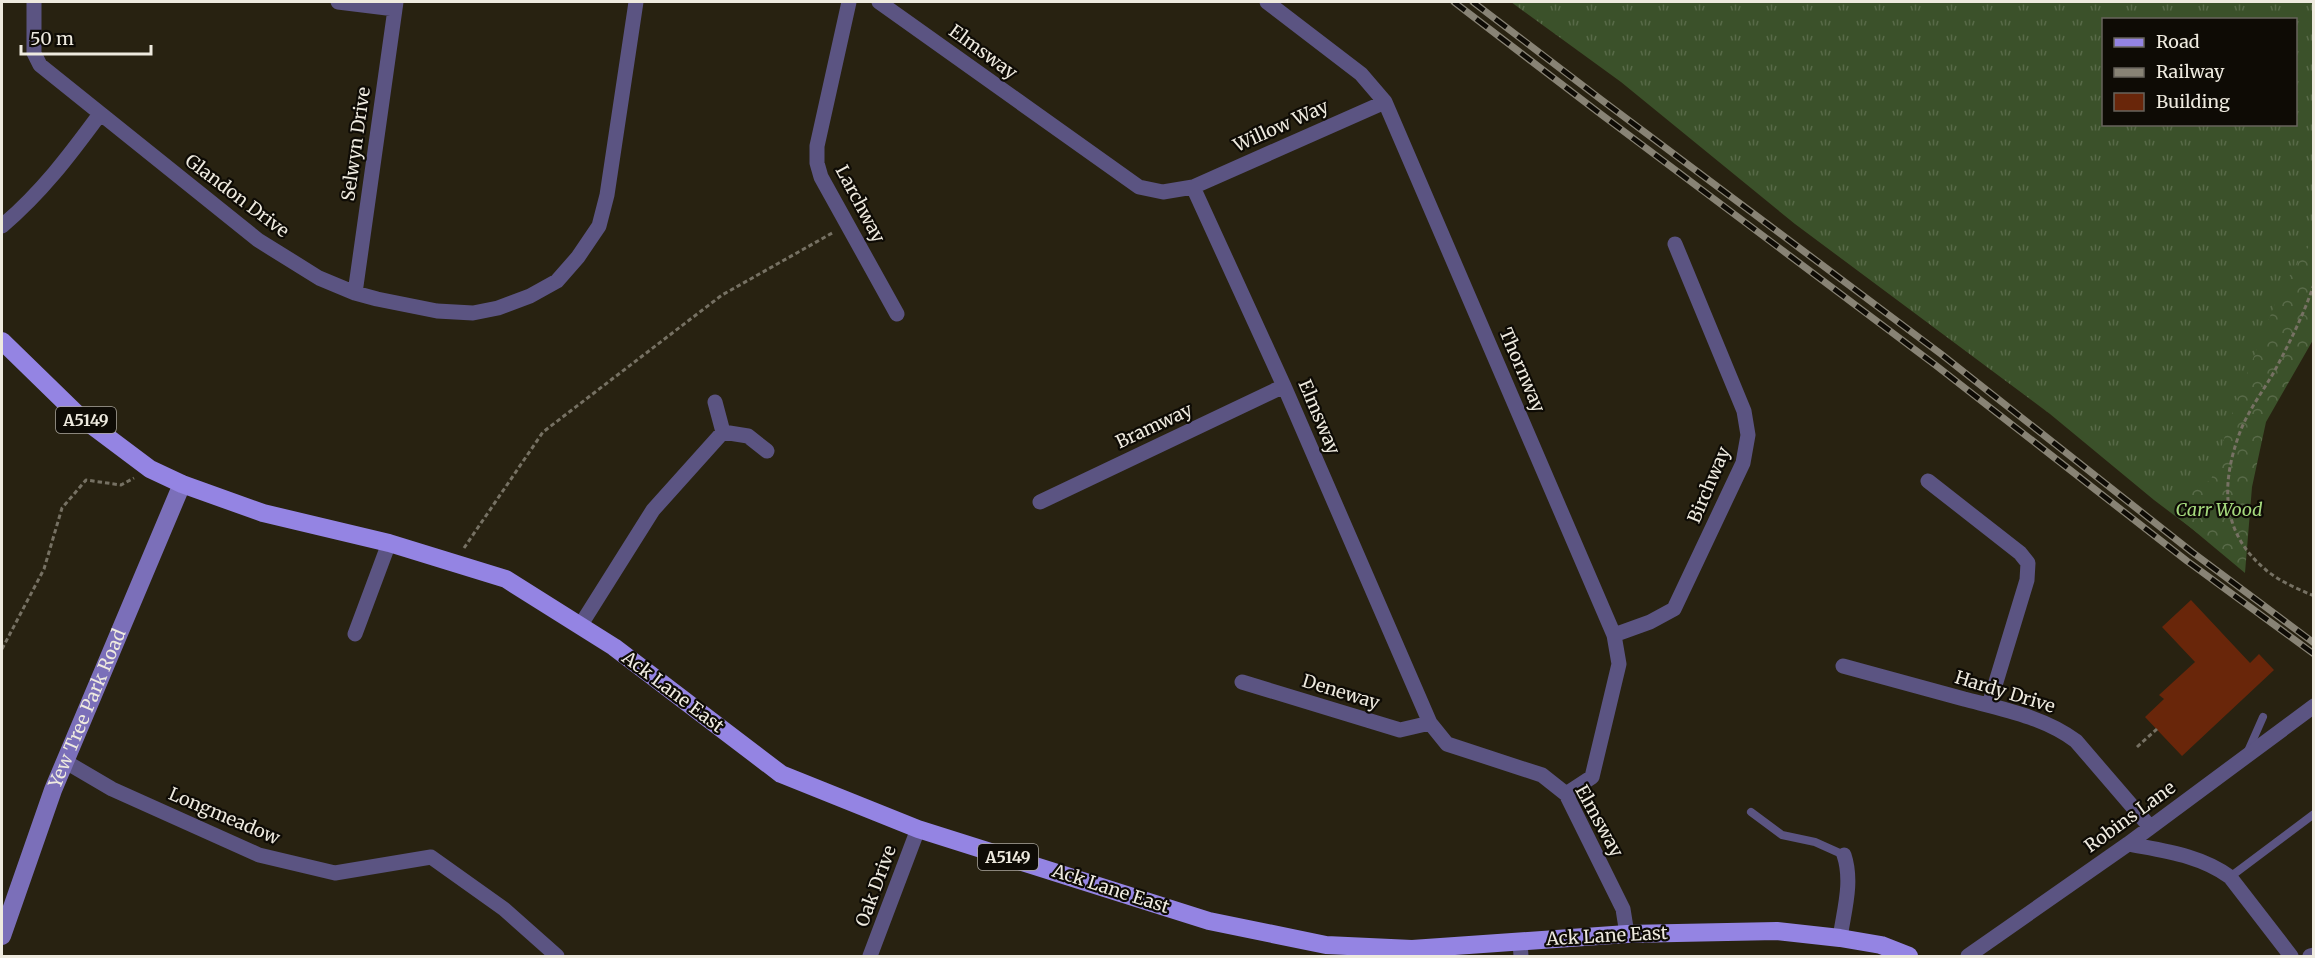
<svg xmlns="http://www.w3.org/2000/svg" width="2315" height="958" font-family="Merriweather,serif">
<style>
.grass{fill:url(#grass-tufts);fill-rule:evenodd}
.forest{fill:url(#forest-crowns)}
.building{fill:#69260a}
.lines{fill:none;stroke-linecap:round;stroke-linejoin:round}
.path{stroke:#767163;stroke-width:3;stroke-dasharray:4.5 3;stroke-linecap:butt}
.lane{stroke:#5b5482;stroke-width:8}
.street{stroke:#5b5482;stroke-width:15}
.secondary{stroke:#7b6fb9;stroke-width:18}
.primary{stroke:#9484e3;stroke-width:18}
.rail-casing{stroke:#888375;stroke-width:7}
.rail{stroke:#0e0b05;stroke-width:4.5;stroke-dasharray:14;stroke-linecap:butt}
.labels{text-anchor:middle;stroke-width:4.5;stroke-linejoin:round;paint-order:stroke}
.shield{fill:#0e0b05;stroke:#aba79e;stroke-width:1.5}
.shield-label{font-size:16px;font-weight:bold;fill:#eeeadf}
.street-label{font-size:18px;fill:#eeeadf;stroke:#0e0b05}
.park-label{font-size:18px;font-style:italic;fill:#a5d97d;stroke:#0e0b05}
</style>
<defs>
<pattern id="grass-tufts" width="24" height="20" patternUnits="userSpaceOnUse" patternTransform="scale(1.5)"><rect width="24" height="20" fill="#3b512a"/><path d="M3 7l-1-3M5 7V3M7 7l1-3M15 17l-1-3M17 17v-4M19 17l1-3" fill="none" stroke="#586a48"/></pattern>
<pattern id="forest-crowns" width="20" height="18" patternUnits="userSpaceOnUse" patternTransform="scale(1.5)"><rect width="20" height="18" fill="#3b512a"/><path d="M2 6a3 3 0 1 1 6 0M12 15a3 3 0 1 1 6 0" fill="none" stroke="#586a48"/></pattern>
</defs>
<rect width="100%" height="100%" fill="#282211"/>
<path class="grass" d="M1511,2H2313V255L2199,534L2154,500L2050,414L1795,224L1621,82ZM2104,20H2296V124H2104Z"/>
<path class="forest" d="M2313,226V340L2266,422L2252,487L2245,573L2161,503L2211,480L2236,401L2281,289L2313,240Z"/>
<path class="building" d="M2191,600L2250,663L2259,654L2274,670L2182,756L2145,717L2164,699L2159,695L2195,662L2162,627Z"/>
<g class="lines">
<path class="path" d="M2314,284C2304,314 2289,344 2274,372C2263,391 2248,411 2240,432C2221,483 2220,532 2266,570C2279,581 2298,589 2314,596
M464,548L543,432L722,295L834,232
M2,649L44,569L62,508L86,480L121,485L134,478
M2137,747L2157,729"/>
<path class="lane" d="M2248,751L2263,717
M1751,812L1782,835L1815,842L1844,855
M2230,877L2314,814"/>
<path class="street" d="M34,2V53L40,65L258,240L319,278L355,293L377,299L437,311L473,313L498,308L530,296L557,281L578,257L599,226L607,195L636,2
M338,2L395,9
M849,2L817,146V163L821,177L897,314
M879,2L1139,187L1163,192L1193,187L1284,386L1430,723L1447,744L1542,775L1566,794L1623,909L1627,934
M1267,2L1361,74L1385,102L1614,635L1619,664L1592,777L1566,794
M1193,187L1385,102
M2,226C42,192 69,156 100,114
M355,293L396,2
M715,402L723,432
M1928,481L2020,553L2028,563L2027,580L1989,705
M1040,502L1284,386
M580,626L653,510L723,432L748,436L767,451
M355,634L389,543
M1614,635L1650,622L1674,609L1743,463L1748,435L1744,411L1675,244
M1843,666C1884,677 1924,688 1964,699C2002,709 2044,717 2076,741L2150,827
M1242,682L1400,730L1430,723
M66,762L112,789L259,855L335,873L431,857L504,909L557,956
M2128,844C2164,851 2200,855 2230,877L2291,956
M1840,938C1844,910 1853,882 1844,855
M1520,942L1521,956
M870,956L918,829
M1968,956L2128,844L2314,706
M2310,956L2314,955"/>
<path class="secondary" id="s1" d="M2,936L53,790L182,484"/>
<path class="primary" d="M2,341L78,415L150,469L182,484L263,513L389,543L506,579L614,647L781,774L918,829L1209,921L1326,945L1412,949L1627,934L1777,931L1840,938L1881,945L1909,956"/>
<g class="rail-casing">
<path id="rail" d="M1454,2L1598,112L1934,364L2187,561L2314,654
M1473,2L1603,101L1941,354L2192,552L2314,643"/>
</g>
<use href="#rail" class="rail"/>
</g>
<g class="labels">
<g class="shield">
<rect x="56" y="407" width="60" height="26" rx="4.5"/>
<rect x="978" y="844" width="60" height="26" rx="4.5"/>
</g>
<g class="shield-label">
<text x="86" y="426">A5149</text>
<text x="1008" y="863">A5149</text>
</g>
<g class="street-label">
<text transform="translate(983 52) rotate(36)" y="6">Elmsway</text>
<text transform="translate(1281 126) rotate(-24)" y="6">Willow Way</text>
<text transform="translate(356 144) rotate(-82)" y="6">Selwyn Drive</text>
<text transform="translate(237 196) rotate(37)" y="6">Glandon Drive</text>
<text transform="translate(860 204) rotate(62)" y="6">Larchway</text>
<text transform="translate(1522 370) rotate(67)" y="6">Thornway</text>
<text transform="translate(1319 417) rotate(67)" y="6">Elmsway</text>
<text transform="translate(1154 426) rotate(-25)" y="6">Bramway</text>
<text transform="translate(1709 485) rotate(-67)" y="6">Birchway</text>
<text transform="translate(673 692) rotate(37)" y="6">Ack Lane East</text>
<text transform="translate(1341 692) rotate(17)" y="6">Deneway</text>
<text transform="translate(2005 692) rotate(17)" y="6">Hardy Drive</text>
<text dy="6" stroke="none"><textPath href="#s1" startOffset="243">Yew Tree Park Road</textPath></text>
<text transform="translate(224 816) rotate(23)" y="6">Longmeadow</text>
<text transform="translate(2130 817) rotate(-36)" y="6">Robins Lane</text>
<text transform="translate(1599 821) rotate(61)" y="6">Elmsway</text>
<text transform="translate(876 886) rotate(-70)" y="6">Oak Drive</text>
<text transform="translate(1111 889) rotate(18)" y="6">Ack Lane East</text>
<text transform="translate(1607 936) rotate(-3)" y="6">Ack Lane East</text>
</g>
<g class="park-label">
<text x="2219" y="516">Carr Wood</text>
</g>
</g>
<rect width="2315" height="958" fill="none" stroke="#eeeadf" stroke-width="6"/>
<rect x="2102" y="18" width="195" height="108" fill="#0e0b05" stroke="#68645c" stroke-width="1.5"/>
<rect x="2114" y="38" width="30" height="9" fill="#9484e3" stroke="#68645c" stroke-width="1.5"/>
<text x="2156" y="48" font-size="18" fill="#eeeadf">Road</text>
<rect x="2114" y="68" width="30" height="9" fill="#888375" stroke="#68645c" stroke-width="1.5"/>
<text x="2156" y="78" font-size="18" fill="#eeeadf">Railway</text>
<rect x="2114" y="93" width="30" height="18" fill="#69260a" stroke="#68645c" stroke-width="1.5"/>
<text x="2156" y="108" font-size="18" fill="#eeeadf">Building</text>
<path d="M21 45v9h130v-9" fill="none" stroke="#eeeadf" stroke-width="3"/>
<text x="30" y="45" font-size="18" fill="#eeeadf" stroke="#0e0b05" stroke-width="4.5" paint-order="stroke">50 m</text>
</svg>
